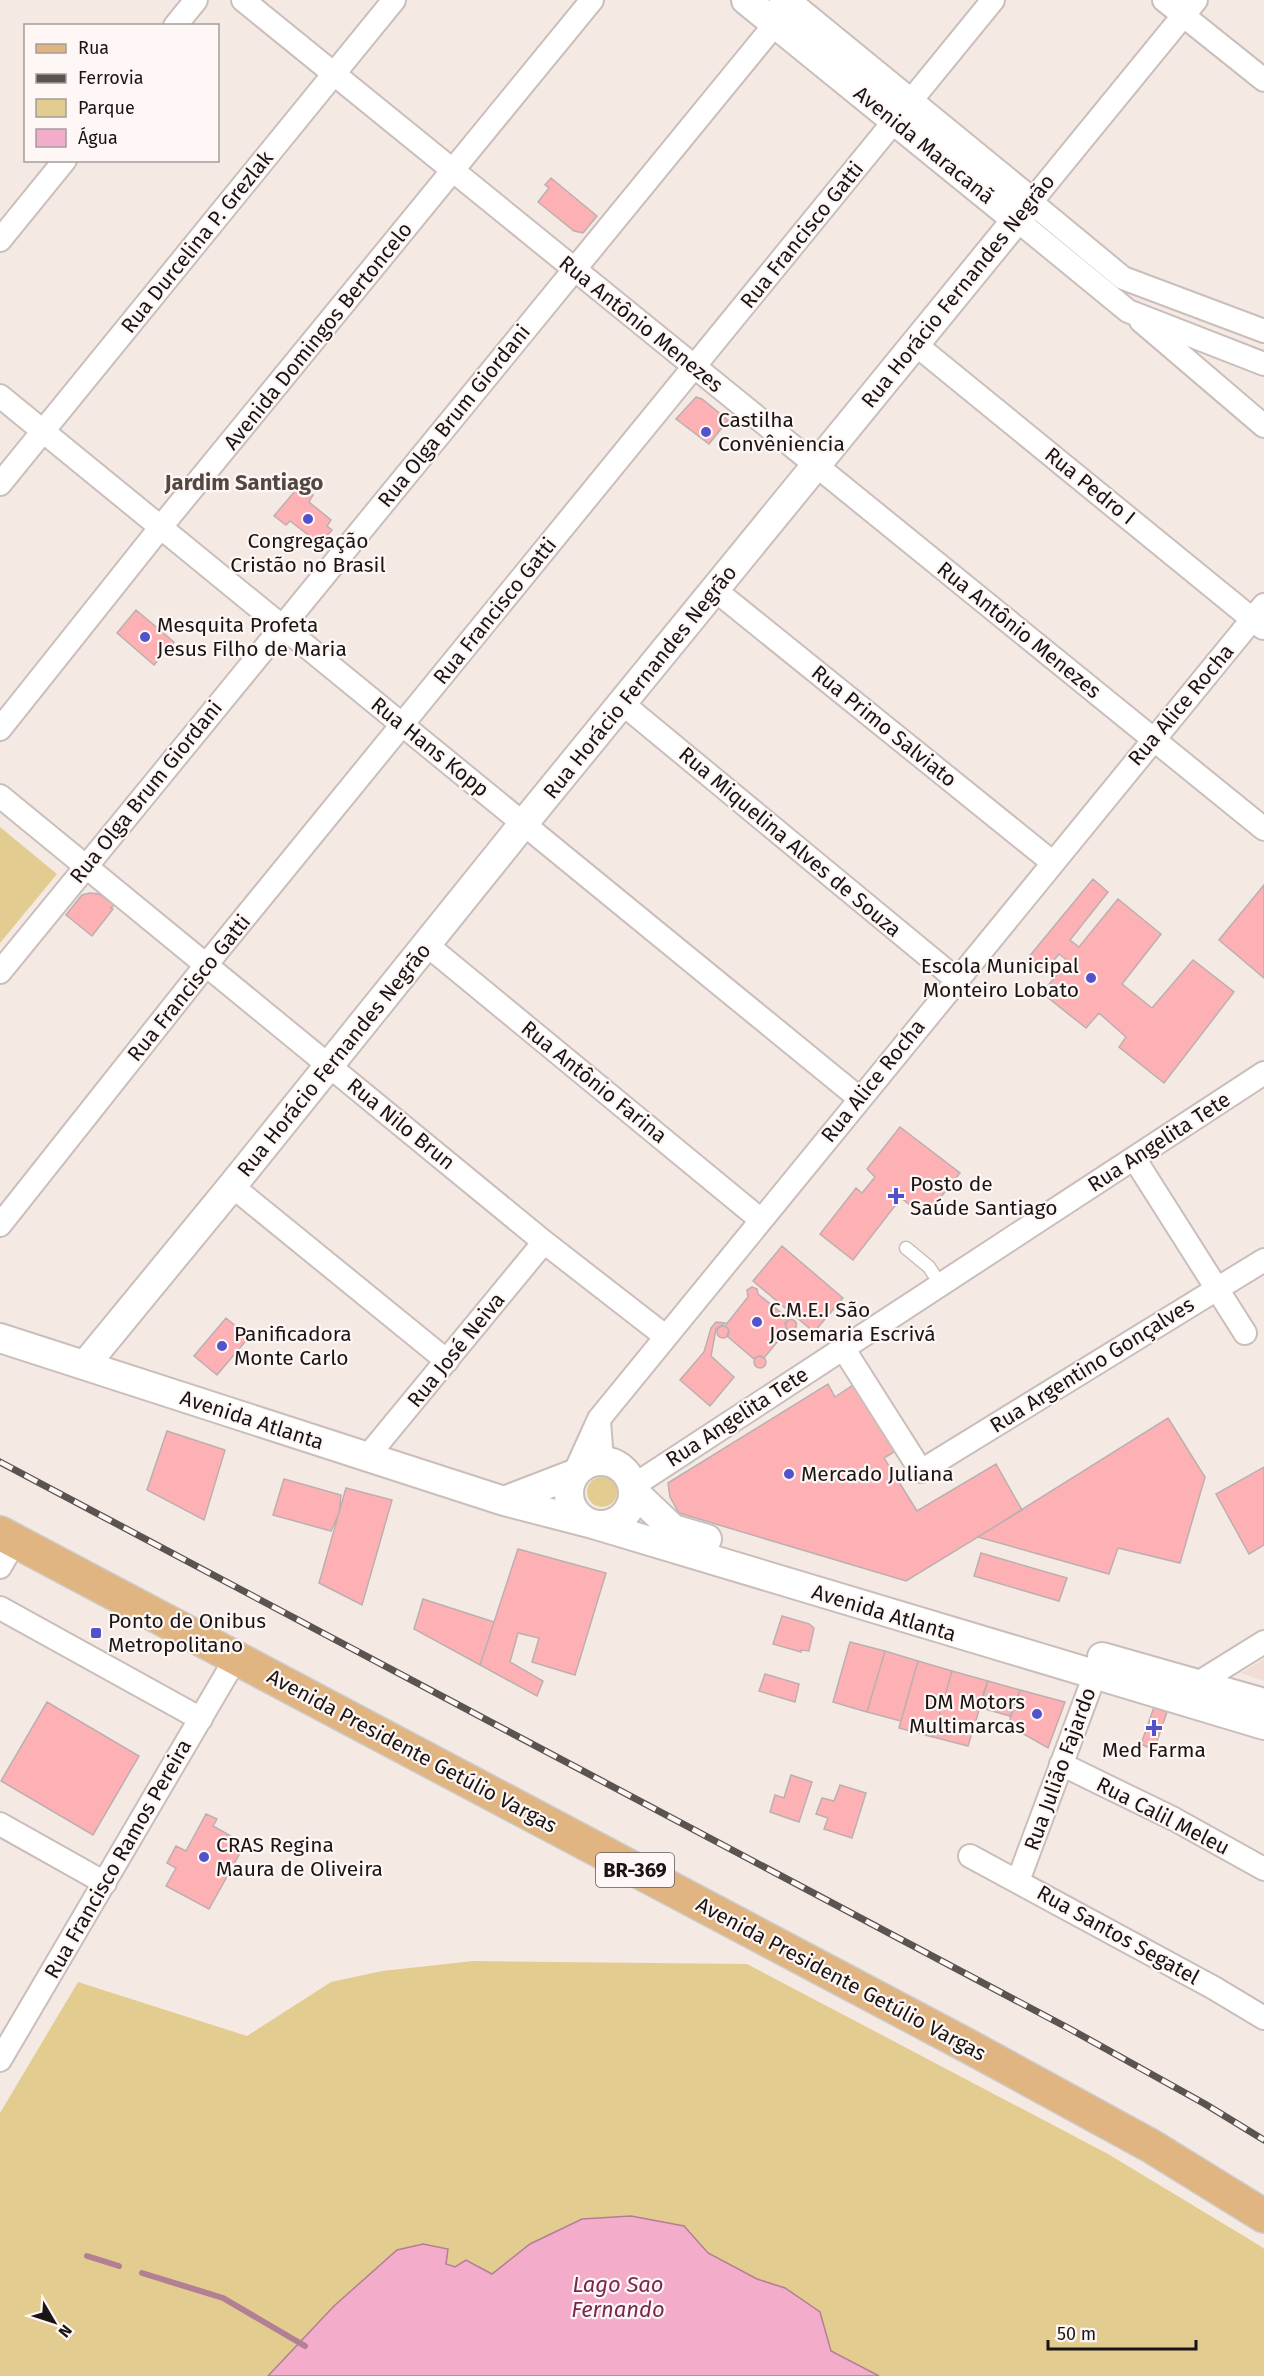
<svg xmlns="http://www.w3.org/2000/svg" width="1264" height="2376" font-family="'Fira Sans',sans-serif">
<style>
.built{fill:#f1ddd5}
.green{fill:#e2cc90}
.water{fill:#f3adcb;stroke:#b27f94;stroke-width:1.5}
.lines{fill:none;stroke-linecap:round;stroke-linejoin:round}
.stream{stroke:#b27f94;stroke-width:6}
.building{fill:#feb1b5;stroke:#bcafaf;stroke-width:1.5}
.service-casing{stroke:#cabeba;stroke-width:15}
.minor-casing{stroke:#cabeba;stroke-width:26}
.tertiary-casing{stroke:#cabeba;stroke-width:32}
.primary-casing{stroke:#cccccb;stroke-width:36}
.service{stroke:#fff;stroke-width:12}
.minor{stroke:#fff;stroke-width:22}
.tertiary{stroke:#fff;stroke-width:28}
.primary{stroke:#e1b581;stroke-width:33}
.rail-casing{stroke:#5a5451;stroke-width:7}
.rail{stroke:#fff7f5;stroke-width:4.5;stroke-dasharray:14;stroke-linecap:butt}
.poi-dot{fill:#5253ca;stroke:#fff7f5;stroke-width:2}
.labels{text-anchor:middle;stroke-width:4.5;stroke-linejoin:round;paint-order:stroke}
.shield{fill:#fff7f5;stroke:#5e5958;stroke-width:1.5}
.shield-label{font-size:20px;font-weight:bold;fill:#191514}
.street-label{font-size:21px;fill:#191514;stroke:#fff7f5}
.poi-label{font-size:21px;fill:#191514;stroke:#fff7f5;text-anchor:start}
.neighbourhood-label{font-size:22px;font-weight:bold;fill:#514844;stroke:#fff7f5}
.water-label{font-size:22px;font-style:italic;fill:#772751;stroke:#fff7f5}
</style>
<rect width="100%" height="100%" fill="#f5e9e4"/>
<path class="built" d="M1264,1659V1681L1241,1673Z"/>
<path class="green" d="M0,827L57,874L0,943Z
M587 1492a15 15 0 1 1 30 0a15 15 0 1 1-30 0Z
M473,1961L747,1964L1108,2154L1262,2247L1264,2249V2376H879L831,2351L820,2312L785,2288L757,2279L708,2253L684,2226L530,2244L492,2274L466,2260L455,2267L446,2264L448,2249L397,2250L334,2306L268,2376H0V2113L78,1982L247,2036L331,1982L382,1971Z"/>
<path class="water" d="M631,2216L684,2226L708,2253L757,2279L785,2288L820,2312L831,2351L879,2376H268L334,2306L397,2250L423,2244L448,2249L446,2264L455,2267L466,2260L492,2274L530,2244L582,2219Z"/>
<g class="lines">
<path class="stream" d="M87,2256L119,2266
M142,2273L223,2298L305,2346"/>
</g>
<path class="building" d="M551,178L597,216L583,233L574,231L538,202L549,188L545,185Z
M696,397L702,399L728,420L709,444L676,419Z
M300,485L313,495L309,502L331,520L327,526L332,530L322,541L318,537L315,540L290,521L286,525L274,516Z
M136,610L174,642L154,665L117,633Z
M1093,879L1108,892L1070,940L1079,947L1118,899L1161,934L1122,984L1152,1008L1193,960L1234,992L1164,1083L1119,1047L1126,1037L1099,1013L1086,1028L1042,993L1068,961L1059,954L1045,971L1028,958Z
M1264,885V978L1219,940Z
M90,893L99,894L114,905L111,908L113,909L92,936L66,915L82,895Z
M900,1127L960,1173L925,1217L901,1198L853,1260L820,1234L856,1188L862,1193L875,1177L867,1169Z
M782,1246L843,1298L814,1332L753,1281Z
M752,1287L757,1289L758,1294L789,1319L785,1323L787,1330L764,1358L758,1356L754,1359L727,1336L729,1330L725,1326L748,1297L747,1290Z
M226,1318L249,1337L217,1375L194,1356Z
M785.5 1325a5.5 5.5 0 1 1 11 0a5.5 5.5 0 1 1-11 0Z
M716,1322L725,1323L716,1329L711,1356L734,1377L710,1406L680,1380L704,1352L711,1328Z
M717 1332a6 6 0 1 1 12 0a6 6 0 1 1-12 0Z
M754 1362a6 6 0 1 1 12 0a6 6 0 1 1-12 0Z
M828,1384L835,1397L853,1385L897,1450L884,1458L917,1511L996,1464L1022,1510L906,1581L679,1513L670,1497L668,1483Z
M1168,1418L1205,1477L1180,1563L1118,1548L1109,1574L978,1537Z
M167,1431L225,1450L204,1520L147,1490Z
M1264,1467V1545L1249,1554L1216,1494Z
M284,1479L341,1495L339,1513L331,1531L273,1515Z
M346,1488L392,1500L362,1605L319,1583Z
M518,1549L606,1573L575,1675L532,1662L539,1638L518,1633L510,1662L543,1681L537,1696L480,1665Z
M981,1553L1067,1578L1059,1601L974,1576Z
M423,1599L494,1622L480,1665L414,1629Z
M782,1616L809,1624L814,1628L809,1651L801,1650V1652L773,1644Z
M850,1642L885,1651L867,1712L833,1702Z
M885,1651L918,1661L901,1721L867,1712Z
M918,1661L952,1671L933,1737L899,1728Z
M952,1671L988,1681L968,1746L933,1737Z
M765,1674L799,1684L795,1702L759,1691Z
M988,1681L1020,1690L1010,1716L978,1707Z
M1020,1690L1065,1702L1048,1748L1008,1725Z
M47,1702L139,1756L93,1835L1,1781Z
M1154,1707L1167,1712L1154,1750L1141,1744Z
M791,1775L812,1782L799,1822L770,1812L775,1795L784,1798Z
M840,1785L866,1793L852,1838L824,1829L828,1818L816,1814L822,1798L834,1801Z
M206,1814L217,1819L213,1826L245,1844L209,1909L166,1886L176,1868L167,1863L176,1846L186,1851Z"/>
<g class="lines">
<g class="service-casing">
<path id="service" d="M906,1248L929,1267L940,1284"/>
</g>
<g class="minor-casing">
<path id="minor" d="M243,0L1264,829
M1164,0L1264,80
M1196,0L1031,202L1123,278L1264,331
M175,26L196,0
M1017,220L1128,311L1264,364
M0,240L65,160
M1141,321L1264,426
M915,344L1263,628
M0,396L859,1098
M0,484L394,0
M715,590L1052,862
M623,704L956,979
M0,729L160,528L592,0
M0,796L544,1242L665,1336
M427,945L761,1220
M0,972L785,12
M1134,1158L1245,1333
M232,1186L447,1361
M0,1225L206,965L993,0
M843,1348L921,1471L1264,1260
M599,1421L602,1460
M367,1457L544,1242
M574,1474L599,1419L1264,605
M633,1486L1264,1073
M0,1567L15,1541
M0,1608L201,1719
M1193,1695L1198,1683L1264,1642
M1061,1764L1174,1819L1264,1869
M0,1824L105,1883
M970,1856L1214,1988L1264,2018
M1018,1881L1100,1661
M0,2060L236,1658"/>
</g>
<g class="tertiary-casing">
<path id="tertiary" d="M746,0L1017,220
M0,1338L504,1501L593,1524L1264,1725
M85,1365L232,1186L524,823L1031,202L784,0
M569 1493a32 32 0 1 1 64 0a32 32 0 1 1-64 0Z
M633,1491L673,1529L707,1539
M504,1501L574,1474
M1102,1657L1264,1703"/>
</g>
<g class="primary-casing">
<path id="primary" d="M0,1533L968,2046L1151,2146L1264,2216"/>
</g>
<use href="#service" class="service"/>
<use href="#minor" class="minor"/>
<use href="#tertiary" class="tertiary"/>
<use href="#primary" class="primary"/>
<g class="rail-casing">
<path id="rail" d="M0,1462L1070,2029L1205,2104L1264,2140"/>
</g>
<use href="#rail" class="rail"/>
</g>
<g class="poi-dot">
<circle cx="706" cy="432" r="6"/>
<circle cx="308" cy="519" r="6"/>
<circle cx="145" cy="637" r="6"/>
<circle cx="1091" cy="978" r="6"/>
<path d="M893 1187h6v6h6v6h-6v6h-6v-6h-6v-6h6z"/>
<circle cx="757" cy="1322" r="6"/>
<circle cx="222" cy="1346" r="6"/>
<circle cx="789" cy="1474" r="6"/>
<rect x="90" y="1627" width="12" height="12" rx="3"/>
<circle cx="1037" cy="1714" r="6"/>
<path d="M1151 1719h6v6h6v6h-6v6h-6v-6h-6v-6h6z"/>
<circle cx="204" cy="1857" r="6"/>
</g>
<g class="labels">
<rect class="shield" x="596" y="1853" width="78" height="34" rx="4.5"/>
<g class="shield-label">
<text x="635" y="1877">BR-369</text>
</g>
<g class="street-label">
<text transform="translate(924 145) rotate(39)" y="7">Avenida Maracanã</text>
<text transform="translate(802 235) rotate(-51)" y="7">Rua Francisco Gatti</text>
<text transform="translate(197 242) rotate(-51)" y="7">Rua Durcelina P. Grezlak</text>
<text transform="translate(958 291) rotate(-51)" y="7">Rua Horácio Fernandes Negrão</text>
<text transform="translate(641 324) rotate(39)" y="7">Rua Antônio Menezes</text>
<text transform="translate(318 336) rotate(-51)" y="7">Avenida Domingos Bertoncelo</text>
<text transform="translate(454 416) rotate(-51)" y="7">Rua Olga Brum Giordani</text>
<text transform="translate(1090 486) rotate(39)" y="7">Rua Pedro I</text>
<text transform="translate(495 611) rotate(-51)" y="7">Rua Francisco Gatti</text>
<text transform="translate(1019 630) rotate(39)" y="7">Rua Antônio Menezes</text>
<text transform="translate(640 682) rotate(-51)" y="7">Rua Horácio Fernandes Negrão</text>
<text transform="translate(1181 705) rotate(-50)" y="7">Rua Alice Rocha</text>
<text transform="translate(884 726) rotate(39)" y="7">Rua Primo Salviato</text>
<text transform="translate(430 747) rotate(39)" y="7">Rua Hans Kopp</text>
<text transform="translate(146 792) rotate(-51)" y="7">Rua Olga Brum Giordani</text>
<text transform="translate(790 842) rotate(40)" y="7">Rua Miquelina Alves de Souza</text>
<text transform="translate(189 988) rotate(-51)" y="7">Rua Francisco Gatti</text>
<text transform="translate(334 1060) rotate(-51)" y="7">Rua Horácio Fernandes Negrão</text>
<text transform="translate(873 1081) rotate(-51)" y="7">Rua Alice Rocha</text>
<text transform="translate(594 1082) rotate(39)" y="7">Rua Antônio Farina</text>
<text transform="translate(401 1124) rotate(39)" y="7">Rua Nilo Brun</text>
<text transform="translate(1159 1142) rotate(-33)" y="7">Rua Angelita Tete</text>
<text transform="translate(456 1350) rotate(-51)" y="7">Rua José Neiva</text>
<text transform="translate(1092 1365) rotate(-32)" y="7">Rua Argentino Gonçalves</text>
<text transform="translate(737 1417) rotate(-33)" y="7">Rua Angelita Tete</text>
<text transform="translate(252 1420) rotate(18)" y="7">Avenida Atlanta</text>
<text transform="translate(884 1613) rotate(17)" y="7">Avenida Atlanta</text>
<text transform="translate(412 1751) rotate(28)" y="7">Avenida Presidente Getúlio Vargas</text>
<text transform="translate(1060 1769) rotate(-70)" y="7">Rua Julião Fajardo</text>
<text transform="translate(1163 1816) rotate(27)" y="7">Rua Calil Meleu</text>
<text transform="translate(118 1859) rotate(-60)" y="7">Rua Francisco Ramos Pereira</text>
<text transform="translate(1118 1935) rotate(29)" y="7">Rua Santos Segatel</text>
<text transform="translate(841 1979) rotate(28)" y="7">Avenida Presidente Getúlio Vargas</text>
</g>
<g class="poi-label">
<text x="718" y="427">Castilha<tspan x="718" dy="24">Convêniencia</tspan></text>
<text x="308" y="548" text-anchor="middle">Congregação<tspan x="308" dy="24">Cristão no Brasil</tspan></text>
<text x="157" y="632">Mesquita Profeta<tspan x="157" dy="24">Jesus Filho de Maria</tspan></text>
<text x="1079" y="973" text-anchor="end">Escola Municipal<tspan x="1079" dy="24">Monteiro Lobato</tspan></text>
<text x="910" y="1191">Posto de<tspan x="910" dy="24">Saúde Santiago</tspan></text>
<text x="769" y="1317">C.M.E.I São<tspan x="769" dy="24">Josemaria Escrivá</tspan></text>
<text x="234" y="1341">Panificadora<tspan x="234" dy="24">Monte Carlo</tspan></text>
<text x="801" y="1481">Mercado Juliana</text>
<text x="108" y="1628">Ponto de Onibus<tspan x="108" dy="24">Metropolitano</tspan></text>
<text x="1025" y="1709" text-anchor="end">DM Motors<tspan x="1025" dy="24">Multimarcas</tspan></text>
<text x="1154" y="1757" text-anchor="middle">Med Farma</text>
<text x="216" y="1852">CRAS Regina<tspan x="216" dy="24">Maura de Oliveira</tspan></text>
</g>
<g class="neighbourhood-label">
<text x="244" y="490">Jardim Santiago</text>
</g>
<g class="water-label">
<text x="618" y="2292">Lago Sao<tspan x="618" dy="25">Fernando</tspan></text>
</g>
</g>
<rect x="24" y="24" width="195" height="138" fill="#fff7f5" stroke="#a39d9b" stroke-width="1.5"/>
<rect x="36" y="44" width="30" height="9" fill="#e1b581" stroke="#a39d9b" stroke-width="1.5"/>
<text x="78" y="54" font-size="18" fill="#191514">Rua</text>
<rect x="36" y="74" width="30" height="9" fill="#5a5451" stroke="#a39d9b" stroke-width="1.5"/>
<text x="78" y="84" font-size="18" fill="#191514">Ferrovia</text>
<rect x="36" y="99" width="30" height="18" fill="#e2cc90" stroke="#a39d9b" stroke-width="1.5"/>
<text x="78" y="114" font-size="18" fill="#191514">Parque</text>
<rect x="36" y="129" width="30" height="18" fill="#f3adcb" stroke="#a39d9b" stroke-width="1.5"/>
<text x="78" y="144" font-size="18" fill="#191514">Água</text>
<g transform="translate(54 2322) rotate(129)" stroke="#fff7f5" stroke-width="4.5" paint-order="stroke">
<path d="M0-4.5L10 22L0 15L-10 22Z" fill="#191514"/>
<text y="-9" font-size="16" font-weight="bold" text-anchor="middle" fill="#191514">N</text>
</g>
<path d="M1048 2340v9h148v-9" fill="none" stroke="#191514" stroke-width="3"/>
<text x="1057" y="2340" font-size="18" fill="#191514" stroke="#fff7f5" stroke-width="4.5" paint-order="stroke">50 m</text>
</svg>
